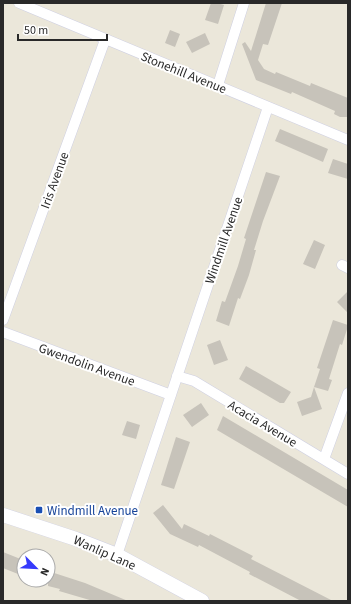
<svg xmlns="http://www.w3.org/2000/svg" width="351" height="604" font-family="'Source Sans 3',sans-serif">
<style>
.building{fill:#c7c3ba}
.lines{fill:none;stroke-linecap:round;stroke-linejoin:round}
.street-casing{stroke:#cfd0e2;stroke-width:11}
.secondary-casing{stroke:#cfd0e2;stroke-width:15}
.street{stroke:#fff;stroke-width:10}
.secondary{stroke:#fff;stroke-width:14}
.transit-dot{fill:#1a4fb4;stroke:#fff;stroke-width:1.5}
.labels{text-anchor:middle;stroke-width:4;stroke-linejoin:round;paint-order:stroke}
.street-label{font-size:13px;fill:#292929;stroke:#fff}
.transit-label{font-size:13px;fill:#164399;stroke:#fff;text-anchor:start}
</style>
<rect width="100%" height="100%" fill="#ebe7da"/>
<path class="building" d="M211,3H217L224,5L218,24L205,20Z
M266,3H282L268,45L263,44L258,60L264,69L275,74L276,72L310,86L311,83L348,98V117H340L334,114L335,111L292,92L291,94L256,80L242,44L245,42L251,51Z
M170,30L180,34L175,47L165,43Z
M205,33L210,44L192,53L186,42Z
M280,129L328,149L323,162L275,141Z
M333,159L348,164V179L328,173Z
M266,172L280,176L263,221L254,250H256L249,275L240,299L238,298L229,326L216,321L222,301L225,302L238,266L246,239L244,238Z
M314,240L325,245L315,269L303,264Z
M348,291V313L337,302Z
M333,320L348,325V326L342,345L340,344L329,379L332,380L328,391L314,387L320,369L317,368Z
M220,340L228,360L214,365L207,345Z
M246,366L291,392L284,403H280L239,379Z
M314,387L322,409L302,416L297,402L311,397Z
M201,403L209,415L192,427L183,415Z
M223,416L348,490V507L217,430Z
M127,421L140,425L136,439L122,435Z
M176,437L190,442L174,489L161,485Z
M163,505L182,529L184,524L209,536L210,534L253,556L251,559L333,601H301L249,574L250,572L199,545L198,547L170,534L153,513Z
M3,552L23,560L18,574L3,568Z
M48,571L85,583L128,601H93L59,591L60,589L48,586Z"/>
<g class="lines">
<g class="street-casing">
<path id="street" d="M19,3L348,140
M218,85L244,3
M342,265L348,268
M3,320L105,40
M3,332L171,395
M177,376L194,381L348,474
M324,459L348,393
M117,555L268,107"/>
</g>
<g class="secondary-casing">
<path id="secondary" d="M3,515L76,539L117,555L202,601"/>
</g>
<use href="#street" class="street"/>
<use href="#secondary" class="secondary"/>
</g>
<rect class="transit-dot" x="35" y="506" width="8" height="8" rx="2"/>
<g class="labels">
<g class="street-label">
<text transform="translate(184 72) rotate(22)" y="5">Stonehill Avenue</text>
<text transform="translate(54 180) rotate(-70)" y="5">Iris Avenue</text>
<text transform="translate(223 240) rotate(-71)" y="5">Windmill Avenue</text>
<text transform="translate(87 364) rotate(20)" y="5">Gwendolin Avenue</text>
<text transform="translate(263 423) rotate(31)" y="5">Acacia Avenue</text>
<text transform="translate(105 552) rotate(24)" y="5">Wanlip Lane</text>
</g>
<g class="transit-label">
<text x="47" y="515">Windmill Avenue</text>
</g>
</g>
<rect width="351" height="604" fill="none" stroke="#292929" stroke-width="8"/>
<g transform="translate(36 568) rotate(114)"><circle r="19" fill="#ffffff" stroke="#a9a9a9"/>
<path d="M0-3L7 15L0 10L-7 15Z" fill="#363afc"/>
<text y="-6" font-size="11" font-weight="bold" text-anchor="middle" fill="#292929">N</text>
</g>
<path d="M18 34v6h89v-6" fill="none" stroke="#292929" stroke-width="2"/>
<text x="24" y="34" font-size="12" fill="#292929" stroke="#ffffff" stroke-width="3" paint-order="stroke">50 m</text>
</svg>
